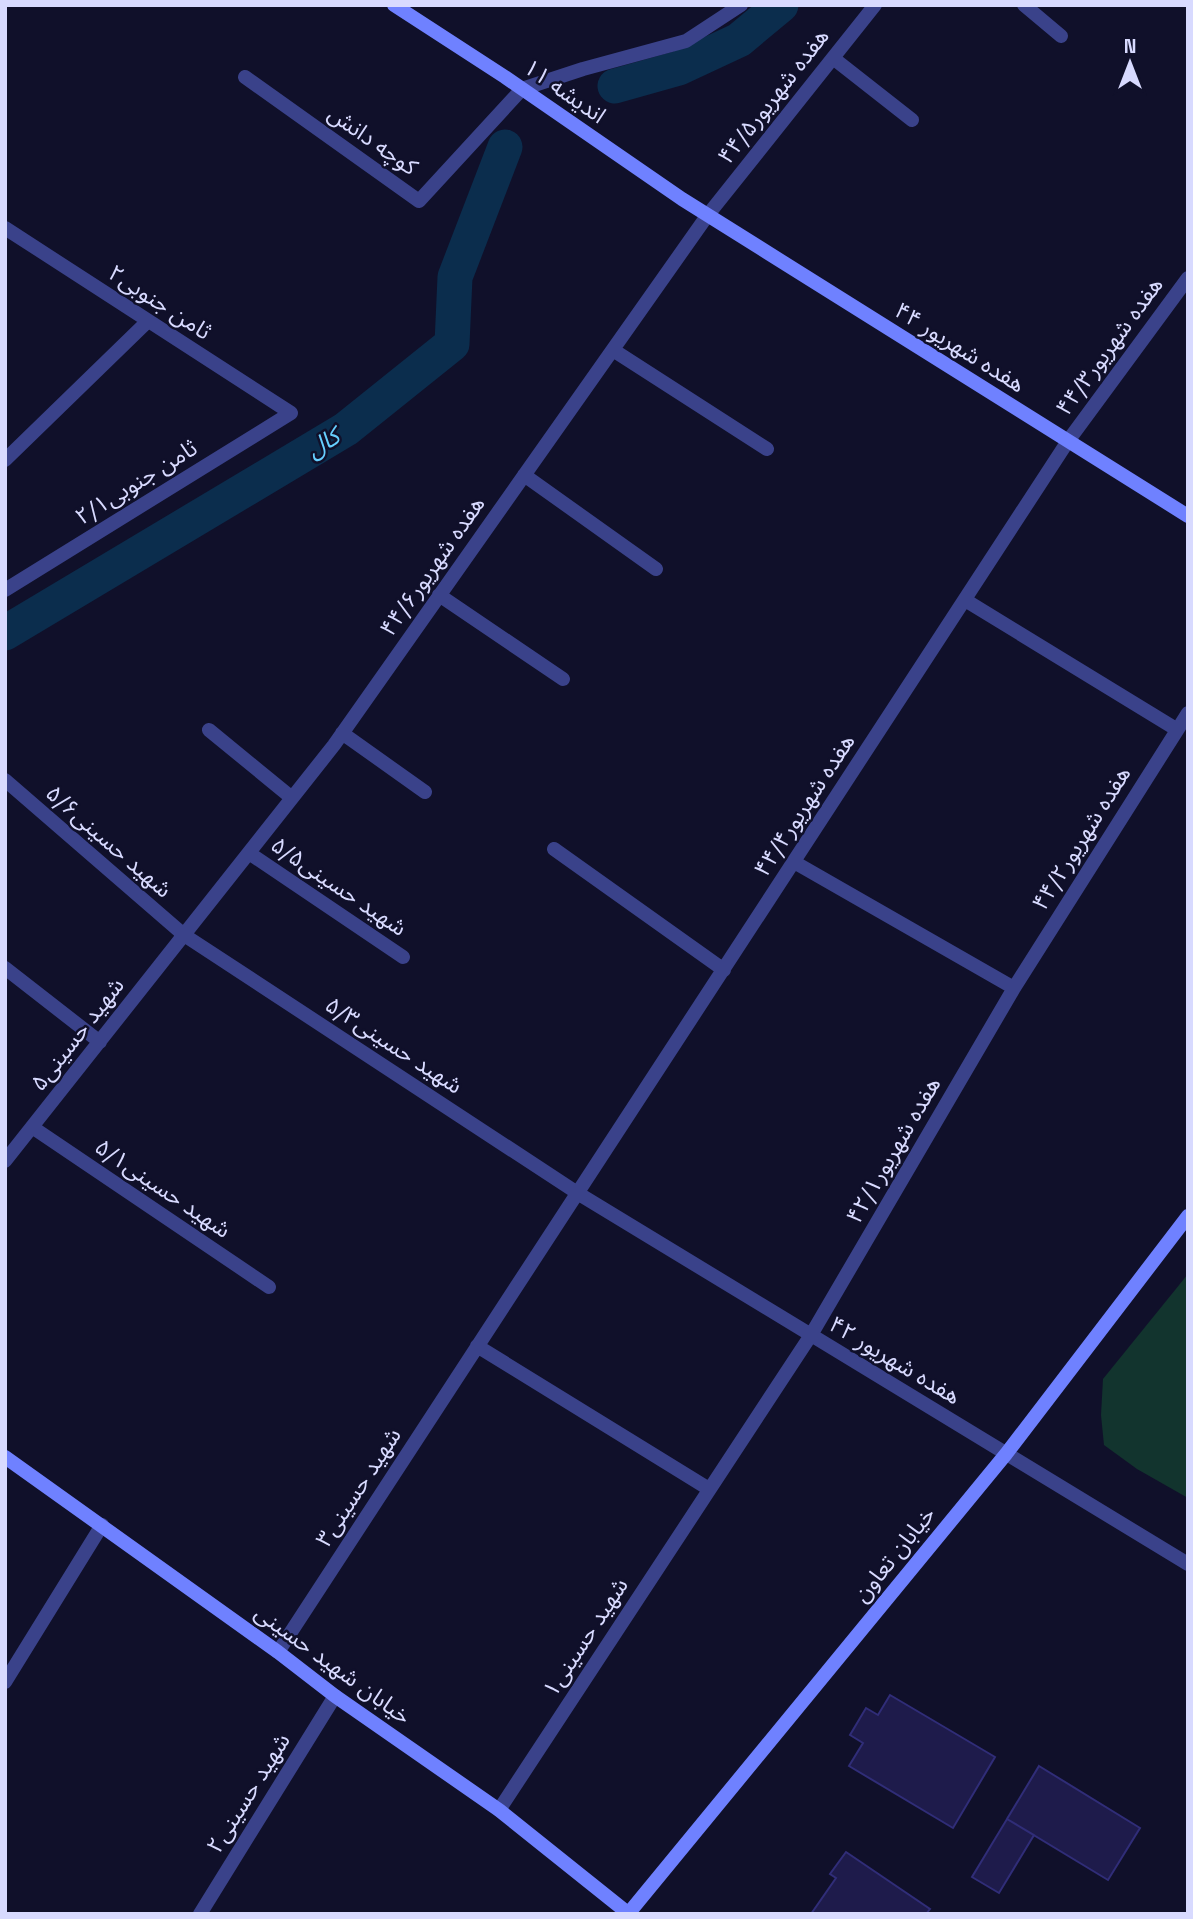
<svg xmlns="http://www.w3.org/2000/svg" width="1193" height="1919" font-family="'Space Grotesk','Noto Sans Arabic',sans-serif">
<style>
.green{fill:#12342e}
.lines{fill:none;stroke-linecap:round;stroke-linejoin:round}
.canal{stroke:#0b2d4d;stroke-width:35}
.building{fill:#1e1b4b;stroke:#302d78;stroke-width:2}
.street{stroke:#3a428a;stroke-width:14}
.secondary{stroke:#6f81ff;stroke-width:14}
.labels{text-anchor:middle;stroke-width:5;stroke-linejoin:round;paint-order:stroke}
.street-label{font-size:23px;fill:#d8daff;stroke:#10102a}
.water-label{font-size:24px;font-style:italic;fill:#66cfff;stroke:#10102a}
</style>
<rect width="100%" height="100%" fill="#10102a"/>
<path class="green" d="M1188,1274V1498L1137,1469L1104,1445L1101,1415L1103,1379Z"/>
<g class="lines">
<path class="canal" d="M615,86L679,68L739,40L781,5
M5,633L346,429L452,344L455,277L505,147"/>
</g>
<path class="building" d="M890,1695L995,1757L953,1828L849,1766L863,1743L850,1735L866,1708L878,1715Z
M1039,1766L1140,1828L1108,1880L1007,1819Z
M1007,1819L1034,1835L999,1893L972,1877Z
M846,1852L930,1909L926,1914H811L836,1878L830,1874Z"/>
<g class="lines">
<path class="street" d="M1024,5L1061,36
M833,58L912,120
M245,77L419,201L522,89L583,69L686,41L741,5
M5,228L291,413L5,590
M613,350L767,449
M5,460L148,321
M524,475L656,569
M439,595L563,679
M965,600L1176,729
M209,730L292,798
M342,733L425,792
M5,780L184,935L579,1194L1188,1564
M554,849L724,970
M249,853L403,957
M794,862L1014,988
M5,968L100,1042
M32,1127L269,1287
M5,1161L334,745L707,216L875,5
M477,1346L709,1489
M278,1652L1068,441L1188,278
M5,1682L102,1525
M499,1810L811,1335L1014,988L1188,713
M200,1914L335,1696"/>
<path class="secondary" d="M394,5L505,77L682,199L1188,516
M5,1457L278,1652L335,1696L499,1810L629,1914
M628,1914L1006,1454L1188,1216"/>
</g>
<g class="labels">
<g class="street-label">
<text transform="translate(565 91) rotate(35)" y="8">اندیشه ۱۱</text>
<text transform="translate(773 96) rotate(-52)" y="8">هفده شهریور۴۴/۵</text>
<text transform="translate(373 140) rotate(35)" y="8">کوچه دانش</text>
<text transform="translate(160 302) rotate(33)" y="8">ثامن جنوبی۲</text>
<text transform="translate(1109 346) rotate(-54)" y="8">هفده شهریور۴۴/۳</text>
<text transform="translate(960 347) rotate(32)" y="8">هفده شهریور ۴۴</text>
<text transform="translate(136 482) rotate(-32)" y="8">ثامن جنوبی۲/۱</text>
<text transform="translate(432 566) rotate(-55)" y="8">هفده شهریور۴۴/۶</text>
<text transform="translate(804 805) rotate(-57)" y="8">هفده شهریور۴۴/۴</text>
<text transform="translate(1081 838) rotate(-58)" y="8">هفده شهریور۴۴/۲</text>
<text transform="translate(109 841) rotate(41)" y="8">شهید حسینی۵/۶</text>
<text transform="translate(339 886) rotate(34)" y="8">شهید حسینی۵/۵</text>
<text transform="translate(77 1034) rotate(-52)" y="8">شهید حسینی۵</text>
<text transform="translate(394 1045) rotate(33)" y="8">شهید حسینی۵/۳</text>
<text transform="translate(893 1150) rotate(-60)" y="8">هفده شهریور۴۲/۱</text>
<text transform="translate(163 1188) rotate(34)" y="8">شهید حسینی۵/۱</text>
<text transform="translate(895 1360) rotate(31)" y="8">هفده شهریور ۴۲</text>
<text transform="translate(358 1487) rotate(-57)" y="8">شهید حسینی۳</text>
<text transform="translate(894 1554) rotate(-51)" y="8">خیابان تعاون</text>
<text transform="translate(585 1637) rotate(-57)" y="8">شهید حسینی۱</text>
<text transform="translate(333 1664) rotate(36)" y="8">خیابان شهید حسینی</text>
<text transform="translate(248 1793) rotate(-58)" y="8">شهید حسینی۲</text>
</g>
<g class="water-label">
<text transform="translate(323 443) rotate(-31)" y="8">کال</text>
</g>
</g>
<rect width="1193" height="1919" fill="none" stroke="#d8daff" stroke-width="14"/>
<g transform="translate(1130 63)" stroke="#10102a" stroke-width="5" paint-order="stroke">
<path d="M0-5L12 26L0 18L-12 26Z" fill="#d8daff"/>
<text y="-10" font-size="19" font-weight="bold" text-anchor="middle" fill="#d8daff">N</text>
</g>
</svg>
